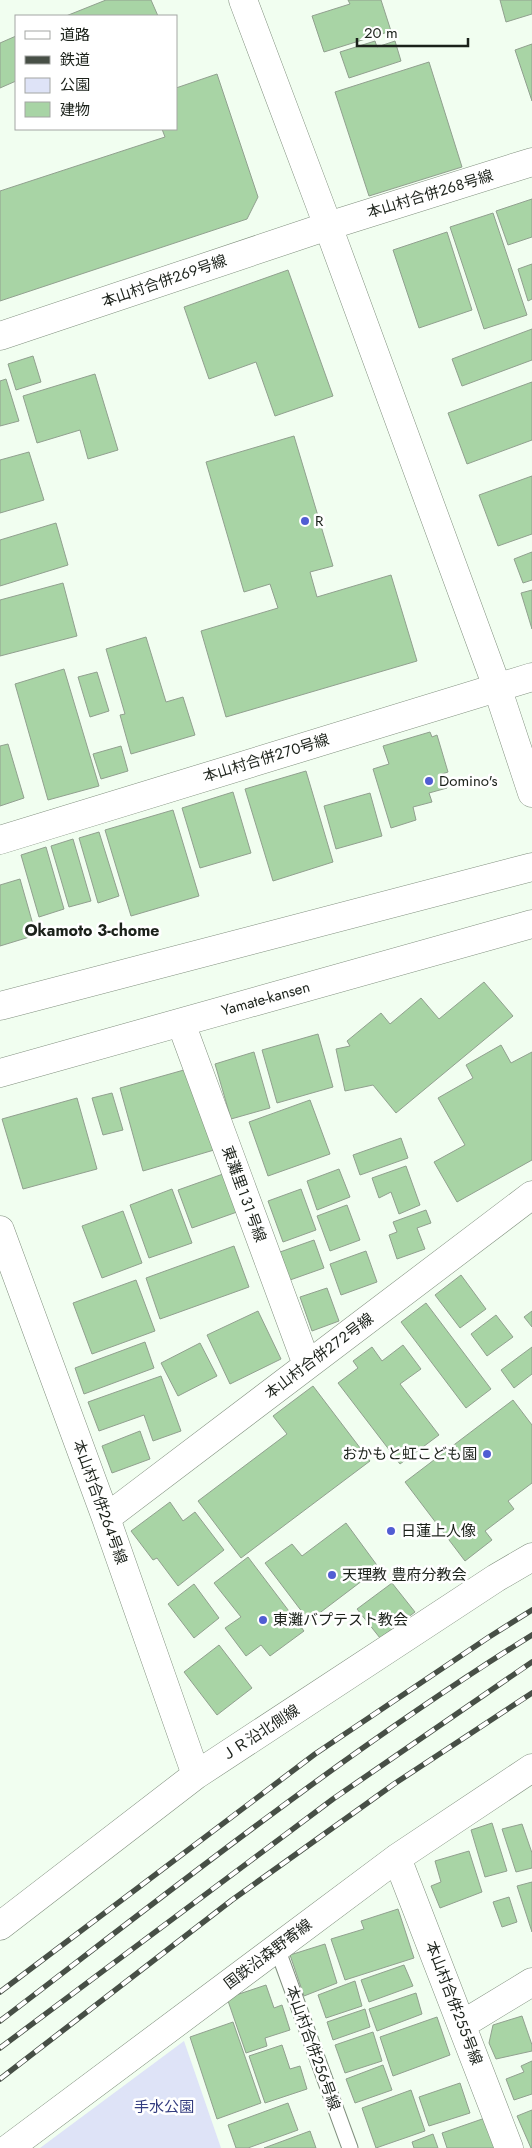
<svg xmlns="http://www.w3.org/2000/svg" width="532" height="2148" font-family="Jost,'Noto Sans JP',sans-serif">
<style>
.green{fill:#dee3f7}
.building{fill:#a8d4a5;stroke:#91a08f}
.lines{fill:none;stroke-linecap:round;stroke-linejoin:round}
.lane-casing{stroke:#808f7e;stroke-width:17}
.street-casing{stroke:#808f7e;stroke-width:29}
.secondary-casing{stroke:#808f7e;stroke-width:29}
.lane{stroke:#fff;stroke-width:15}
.street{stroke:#fff;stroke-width:28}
.secondary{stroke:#fff;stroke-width:28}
.rail-casing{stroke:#474f46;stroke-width:5.5}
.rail{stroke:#fff;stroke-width:4;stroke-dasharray:11;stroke-linecap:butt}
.poi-dot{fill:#515dd3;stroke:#fff;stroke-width:2}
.labels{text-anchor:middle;stroke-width:5;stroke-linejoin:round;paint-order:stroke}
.street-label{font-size:15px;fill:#1b211a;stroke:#fff}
.poi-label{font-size:15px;fill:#1b211a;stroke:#fff;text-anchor:start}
.park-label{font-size:15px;fill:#353e80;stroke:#fff}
.neighbourhood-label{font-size:16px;font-weight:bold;fill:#1b211a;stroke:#fff}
</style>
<rect width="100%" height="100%" fill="#f1fef0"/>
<path class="green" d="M184,2041L221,2148H40Z"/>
<path class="building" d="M106,0H151L158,16H66Z
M348,0H381L391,31L324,52L312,16L350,4Z
M500,0H532V14L506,22Z
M16,36V81L0,88V43Z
M375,41L377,47L395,41L401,61L349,78L340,52Z
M532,44V101L515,50Z
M429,62L462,167L369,196L335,92Z
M217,74L258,197L247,219L0,301V191L165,137L162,129H176V88Z
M532,199V237L508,245L496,211Z
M493,213L527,315L484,329L450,227Z
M447,232L472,310L419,328L393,250Z
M532,264V299L528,301L518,269Z
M288,270L333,396L275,416L256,362L209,379L184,307Z
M532,329V360L462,386L452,359Z
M33,356L41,382L16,390L8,364Z
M95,374L118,450L88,459L80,430L37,443L23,396Z
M6,379L19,421L0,426V381Z
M532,382V440L467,464L448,413Z
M294,436L333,566L310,572L317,597L391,575L417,661L226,717L201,631L278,608L270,584L244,592L206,462Z
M29,452L44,500L0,513V460Z
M532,476V534L498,546L479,495Z
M56,523L68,565L0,586V540Z
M532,552V580L523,583L514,559Z
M63,583L77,636L0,656V600Z
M532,590V629L521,593Z
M146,637L166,702L183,697L195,735L131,754L120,715L125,714L106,649Z
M64,669L99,786L48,800L15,684Z
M97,672L109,711L90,717L78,677Z
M430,732L432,737L437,735L448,772L442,774L447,788L429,793L432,802L413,807L416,820L391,828L373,769L389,764L383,746Z
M8,744L24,798L0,806V746Z
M121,746L128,771L101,779L93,754Z
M306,771L333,862L273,881L245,789Z
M233,792L251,853L200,868L182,808Z
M370,793L382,836L336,849L324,806Z
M173,810L199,896L131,916L105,830Z
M99,832L119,896L98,903L79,838Z
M73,839L91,901L69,907L51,846Z
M46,847L64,909L39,917L21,855Z
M20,879L36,935L0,946V885Z
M484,982L513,1016L396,1113L373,1085L345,1091L336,1049L350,1046L347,1041L381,1013L390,1024L421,998L439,1019Z
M318,1034L333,1087L277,1103L262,1050Z
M501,1045L511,1063L532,1052V1160L457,1202L434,1162L465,1145L438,1098L473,1078L466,1065Z
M254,1052L270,1108L231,1119L215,1064Z
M191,1068L214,1150L143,1171L120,1088Z
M112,1093L123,1130L103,1135L92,1098Z
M77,1098L97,1169L23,1189L2,1119Z
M310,1100L330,1154L268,1176L249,1122Z
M401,1138L408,1158L360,1175L353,1155Z
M406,1166L420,1205L399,1214L391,1192L379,1198L372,1178Z
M339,1169L350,1197L317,1210L307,1181Z
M223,1174L237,1212L192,1228L178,1190Z
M172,1189L192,1243L149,1258L130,1205Z
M301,1189L316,1230L283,1242L268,1201Z
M347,1205L360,1240L330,1251L317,1216Z
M426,1210L431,1223L417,1228L425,1249L397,1259L389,1235L397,1232L393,1222Z
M123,1211L142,1263L102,1278L82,1226Z
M314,1240L324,1268L290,1280L280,1252Z
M234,1246L249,1287L160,1319L146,1278Z
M366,1251L377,1282L341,1295L330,1264Z
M461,1275L486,1309L460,1328L435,1295Z
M136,1280L155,1331L92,1354L73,1303Z
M327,1288L339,1321L312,1331L300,1297Z
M426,1303L491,1389L466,1408L401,1322Z
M258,1311L281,1359L230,1384L207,1335Z
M532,1311V1327L524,1317Z
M496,1315L513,1337L487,1356L471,1334Z
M145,1342L154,1368L84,1394L75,1368Z
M200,1343L217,1376L178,1396L161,1363Z
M403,1345L421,1369L400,1384L439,1435L400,1464L338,1383L358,1368L353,1361L372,1347L382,1361Z
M532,1347V1374L514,1388L501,1370Z
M161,1376L181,1431L153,1441L144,1415L99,1431L88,1402Z
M313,1386L370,1461L241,1558L198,1501L287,1434L273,1416Z
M513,1400L532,1425V1483L508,1501L514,1509L485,1531L492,1540L465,1561L405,1482Z
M140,1431L150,1459L112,1473L102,1446Z
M170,1502L183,1521L195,1512L224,1550L178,1586L157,1558L153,1560L131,1531Z
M346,1523L379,1568L309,1621L265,1563L292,1544L302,1556Z
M248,1557L304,1631L270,1656L261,1645L246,1656L225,1628L241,1617L214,1583Z
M392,1583L415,1612L380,1638L357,1609Z
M194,1584L219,1618L194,1638L168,1604Z
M219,1645L252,1688L217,1715L184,1672Z
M492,1823L507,1871L485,1877L471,1830Z
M522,1824L532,1853V1868L516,1872L502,1829Z
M469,1851L482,1892L440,1908L431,1886L441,1882L435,1861Z
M532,1882V1932L517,1886Z
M509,1897L517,1922L502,1927L493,1902Z
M398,1909L414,1958L345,1980L331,1939L364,1929L361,1921Z
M325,1944L337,1983L304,1996L290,1955Z
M404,1965L413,1986L369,2002L361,1980Z
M355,1981L362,2006L326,2018L318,1995Z
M266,1985L274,2008L282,2005L290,2030L265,2038L267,2046L246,2053L227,1998Z
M416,1993L422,2014L377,2031L369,2009Z
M365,2009L370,2027L333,2040L327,2022Z
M522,2016L532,2045V2051L496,2059L489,2043L493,2025Z
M437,2017L450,2055L393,2076L380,2037Z
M233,2022L261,2103L217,2119L190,2037Z
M373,2032L382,2061L345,2073L335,2045Z
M282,2045L290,2069L300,2066L307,2089L265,2103L249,2056Z
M532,2061V2094L514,2100L506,2079L524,2072L521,2066Z
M383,2065L392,2090L355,2103L346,2079Z
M460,2083L470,2113L429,2126L419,2097Z
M411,2090L425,2131L376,2148L362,2108Z
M288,2103L298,2130L248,2148H236L228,2125Z
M532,2110V2148H531L517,2116Z
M488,2117L499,2148H447L442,2133Z
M310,2131L316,2148H264Z
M433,2134L438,2148H414L412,2142Z"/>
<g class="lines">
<g class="lane-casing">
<path id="lane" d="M277,1948L350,2148"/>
</g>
<g class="street-casing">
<path id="street" d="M0,336L328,226L532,162
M0,840L532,677
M181,1023L307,1365
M0,1230L106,1518L196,1775
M106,1518L532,1195
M397,1858L509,2148
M0,1926L196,1775L496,1578L532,1557
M463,2024L532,1982
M9,2148L397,1858L532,1768"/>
</g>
<g class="secondary-casing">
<g id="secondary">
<path d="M243,0L328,226L497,687L532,793"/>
<path d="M0,1006L532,867"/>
<path id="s1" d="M0,1073L532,924"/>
</g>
</g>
<use href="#lane" class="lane"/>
<use href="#street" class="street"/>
<use href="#secondary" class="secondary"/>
<g class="rail-casing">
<path id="rail" d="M0,1992L315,1754L489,1637L532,1610
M0,2021C174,1888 346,1751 532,1635
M0,2048L333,1799L532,1662
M0,2079L232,1900L394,1784L532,1693"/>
</g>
<use href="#rail" class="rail"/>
</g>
<g class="poi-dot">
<circle cx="305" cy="521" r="5"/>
<circle cx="429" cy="781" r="5"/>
<circle cx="487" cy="1454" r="5"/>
<circle cx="391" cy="1531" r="5"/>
<circle cx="332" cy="1575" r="5"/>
<circle cx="263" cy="1620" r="5"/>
</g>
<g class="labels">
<g class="street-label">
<text transform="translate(430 194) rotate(-17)" y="5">本山村合併２６８号線</text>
<text transform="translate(164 281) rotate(-19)" y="5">本山村合併２６９号線</text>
<text transform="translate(266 758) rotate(-17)" y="5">本山村合併２７０号線</text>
<text dy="5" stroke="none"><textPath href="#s1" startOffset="276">Yamate-kansen</textPath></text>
<text transform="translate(244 1194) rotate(70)" y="5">東灘里１３１号線</text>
<text transform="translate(319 1356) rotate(-37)" y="5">本山村合併２７２号線</text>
<text transform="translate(100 1502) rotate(70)" y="5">本山村合併２６４号線</text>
<text transform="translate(260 1733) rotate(-33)" y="5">ＪＲ沿北側線</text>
<text transform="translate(268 1954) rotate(-37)" y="5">国鉄沿森野寄線</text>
<text transform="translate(454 2003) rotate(69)" y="5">本山村合併２５５号線</text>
<text transform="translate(313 2048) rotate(70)" y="5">本山村合併２５６号線</text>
</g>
<g class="poi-label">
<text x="315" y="526">R</text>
<text x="439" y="786">Domino's</text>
<text x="477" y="1459" text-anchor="end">おかもと虹こども園</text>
<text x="401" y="1536">日蓮上人像</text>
<text x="342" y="1580">天理教 豊府分教会</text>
<text x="273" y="1625">東灘バプテスト教会</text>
</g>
<g class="park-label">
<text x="164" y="2112">手水公園</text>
</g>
<g class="neighbourhood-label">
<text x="92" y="936">Okamoto 3-chome</text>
</g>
</g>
<rect x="15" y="15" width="162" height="115" fill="#ffffff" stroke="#a4a6a3"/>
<rect x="25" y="31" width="25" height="8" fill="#ffffff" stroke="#a4a6a3"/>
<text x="60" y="40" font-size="15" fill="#1b211a">道路</text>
<rect x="25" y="56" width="25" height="8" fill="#474f46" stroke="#a4a6a3"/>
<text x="60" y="65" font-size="15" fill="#1b211a">鉄道</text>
<rect x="25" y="78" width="25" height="15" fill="#dee3f7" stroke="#a4a6a3"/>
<text x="60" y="90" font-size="15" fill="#1b211a">公園</text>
<rect x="25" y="102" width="25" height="15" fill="#a8d4a5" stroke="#a4a6a3"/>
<text x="60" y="115" font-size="15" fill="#1b211a">建物</text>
<path d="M357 38v8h111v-8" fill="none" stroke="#1b211a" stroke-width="2.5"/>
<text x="364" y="38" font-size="15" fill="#1b211a" stroke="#ffffff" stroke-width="4" paint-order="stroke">20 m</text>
</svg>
